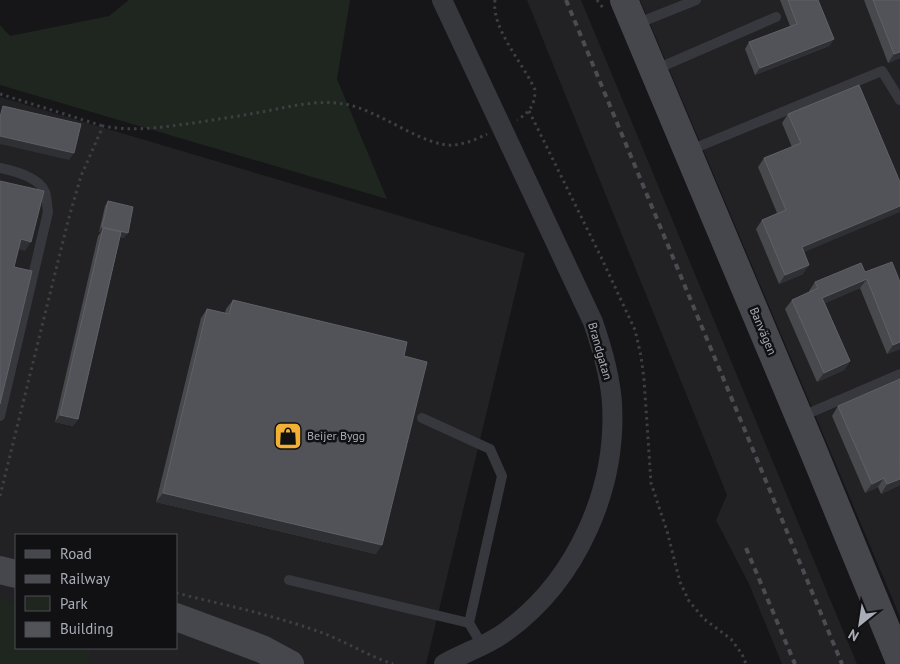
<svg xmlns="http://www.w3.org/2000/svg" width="900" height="664" font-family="'PT Sans',sans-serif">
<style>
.built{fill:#222225;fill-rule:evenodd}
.green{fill:#1e261f}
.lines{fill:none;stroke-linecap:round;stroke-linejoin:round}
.path{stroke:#3d3f44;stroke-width:3;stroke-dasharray:2.5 4;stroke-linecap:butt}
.lane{stroke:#37383d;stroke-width:10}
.street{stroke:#37383d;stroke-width:20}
.secondary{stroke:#45474d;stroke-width:28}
.rail{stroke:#4a4c52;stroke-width:4;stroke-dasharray:6 5;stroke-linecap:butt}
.wall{fill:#47494d}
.shaded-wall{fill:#2f3033}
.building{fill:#525359;stroke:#5f6168}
.labels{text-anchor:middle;stroke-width:5;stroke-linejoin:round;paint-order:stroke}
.street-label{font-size:12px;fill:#a8adb8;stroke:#111113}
.poi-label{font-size:12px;fill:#a8adb8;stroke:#111113;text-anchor:start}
</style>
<rect width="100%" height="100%" fill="#161618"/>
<path class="built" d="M527,0H581L857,664H782L749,584L716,520L727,495Z
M640,0H900V617L842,479Z
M0,97L525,253L426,664H0ZM16,535H176V648H16Z"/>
<path class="green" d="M129,0H350L337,79L387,199L0,85V25L10,36L109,16Z
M0,599L16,603V648H91L89,664H0Z"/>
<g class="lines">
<path class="path" d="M495,0C491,29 524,64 535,90C535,105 530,112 517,120
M597,0L603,8
M0,94L103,126
M529,111L601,257L635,330L641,356L644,379L651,483L667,531L680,582L689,601L704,619L731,639L742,654L746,664
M0,496L68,221L81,176L103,126C133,132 163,127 193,123C220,119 246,115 272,110C296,105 320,100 344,104C378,109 425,148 454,145C465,144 477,139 487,134
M176,593C225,605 273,615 320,632C345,641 368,656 393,664"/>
<path class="lane" d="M636,24L696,0
M654,70L776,17
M688,151L882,71L900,100
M0,168C14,171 39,177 45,192C47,198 47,206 48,212L0,416
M800,417L900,374
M422,418L490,449L502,476L469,623L482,645
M289,580L469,623"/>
<path class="street" d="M442,0L593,322C602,348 610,375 612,403C617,489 577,579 508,630C489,645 465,652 444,664"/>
<path class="secondary" d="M624,0L813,450L900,662
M0,570L16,574
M176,617L262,649L290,664"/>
<path class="rail" d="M566,0L842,664
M746,548L795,664"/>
</g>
<path class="wall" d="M780,0H818L834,39L829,46L755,75L745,49L749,42L790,26Z
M864,0H900V58L888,63Z
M859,85L804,253L803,274L779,284L756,229L762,220L777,213L758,167L764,158L792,147L782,123L788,114Z
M108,201L124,238L120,237L78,419L73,426L55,422L98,236L101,232H99L105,206Z
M865,272L900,282V349L887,354L860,288L825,303L850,361L844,370L817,382L785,309L792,300L809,292V291L815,282Z
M233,300L404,356L376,554L156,502L201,318L207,309L225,313L226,309Z
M838,406L900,485L881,494L878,487L865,493L832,416Z"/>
<path class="shaded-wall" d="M834,39L829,46L755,75L760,68Z
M900,52V58L888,63L894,54Z
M0,136L74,153L69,160L0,144Z
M900,206V212L795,256L802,247Z
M102,227L128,233L124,238L102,233L103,228L101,232H99Z
M21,239L31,242L25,251L14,248Z
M809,265L803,274L779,284L785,275Z
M867,279L860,288L816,307L822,298Z
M900,342V349L887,354L893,345Z
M850,361L844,370L817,382L824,373Z
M60,415L78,419L73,426L55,422Z
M884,478L878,487L865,493L872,484Z
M900,479V485L881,494L887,484Z
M163,493L382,545L376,554L156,502Z"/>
<path class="building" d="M788,0H818L834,39L760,68L749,42L797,24Z
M873,0H900V52L894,54Z
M859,85L900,182V206L802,247L809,265L785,275L762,220L786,210L764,158L801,143L788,114Z
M3,106L81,124L74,153L0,136V117Z
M0,181L44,191L31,242L21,239L14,267L32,271L0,404Z
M108,201L133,207L128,233L102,227Z
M103,228L121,232L78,419L60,415Z
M892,262L900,282V342L893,345L867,279L822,298L850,361L824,373L792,300L818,288L815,282L861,263L865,272Z
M233,300L407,342L404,356L427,362L382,545L163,493L207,309L229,314Z
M900,379V455H899L900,458V479L887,484L884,478L872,484L838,406Z"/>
<defs>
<g id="shop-square" transform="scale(1.4375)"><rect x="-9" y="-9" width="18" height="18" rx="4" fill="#f2b134" stroke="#111113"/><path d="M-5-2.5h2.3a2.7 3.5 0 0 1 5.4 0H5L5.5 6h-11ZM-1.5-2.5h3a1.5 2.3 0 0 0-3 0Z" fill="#111"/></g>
</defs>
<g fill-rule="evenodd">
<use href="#shop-square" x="288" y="436"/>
</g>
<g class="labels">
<g class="street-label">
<text transform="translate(763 331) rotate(67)" y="4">Banvägen</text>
<text transform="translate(600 351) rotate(74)" y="4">Brandgatan</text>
</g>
<g class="poi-label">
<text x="307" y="440">Beijer Bygg</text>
</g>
</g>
<rect x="15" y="534" width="162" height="115" fill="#111113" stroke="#4d4f55"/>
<rect x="25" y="550" width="25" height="8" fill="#45474d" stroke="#4d4f55"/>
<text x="60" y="559" font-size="15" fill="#a8adb8">Road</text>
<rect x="25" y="575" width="25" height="8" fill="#4a4c52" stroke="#4d4f55"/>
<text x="60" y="584" font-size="15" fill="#a8adb8">Railway</text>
<rect x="25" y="596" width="25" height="15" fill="#1e261f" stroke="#4d4f55"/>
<text x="60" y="609" font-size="15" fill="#a8adb8">Park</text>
<rect x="25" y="622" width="25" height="15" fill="#525359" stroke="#4d4f55"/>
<text x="60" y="634" font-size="15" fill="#a8adb8">Building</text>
<g transform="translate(860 624) rotate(210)" stroke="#111113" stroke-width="4" paint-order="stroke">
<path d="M0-4L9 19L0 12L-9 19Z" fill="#a8adb8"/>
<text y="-8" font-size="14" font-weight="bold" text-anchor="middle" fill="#a8adb8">N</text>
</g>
</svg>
